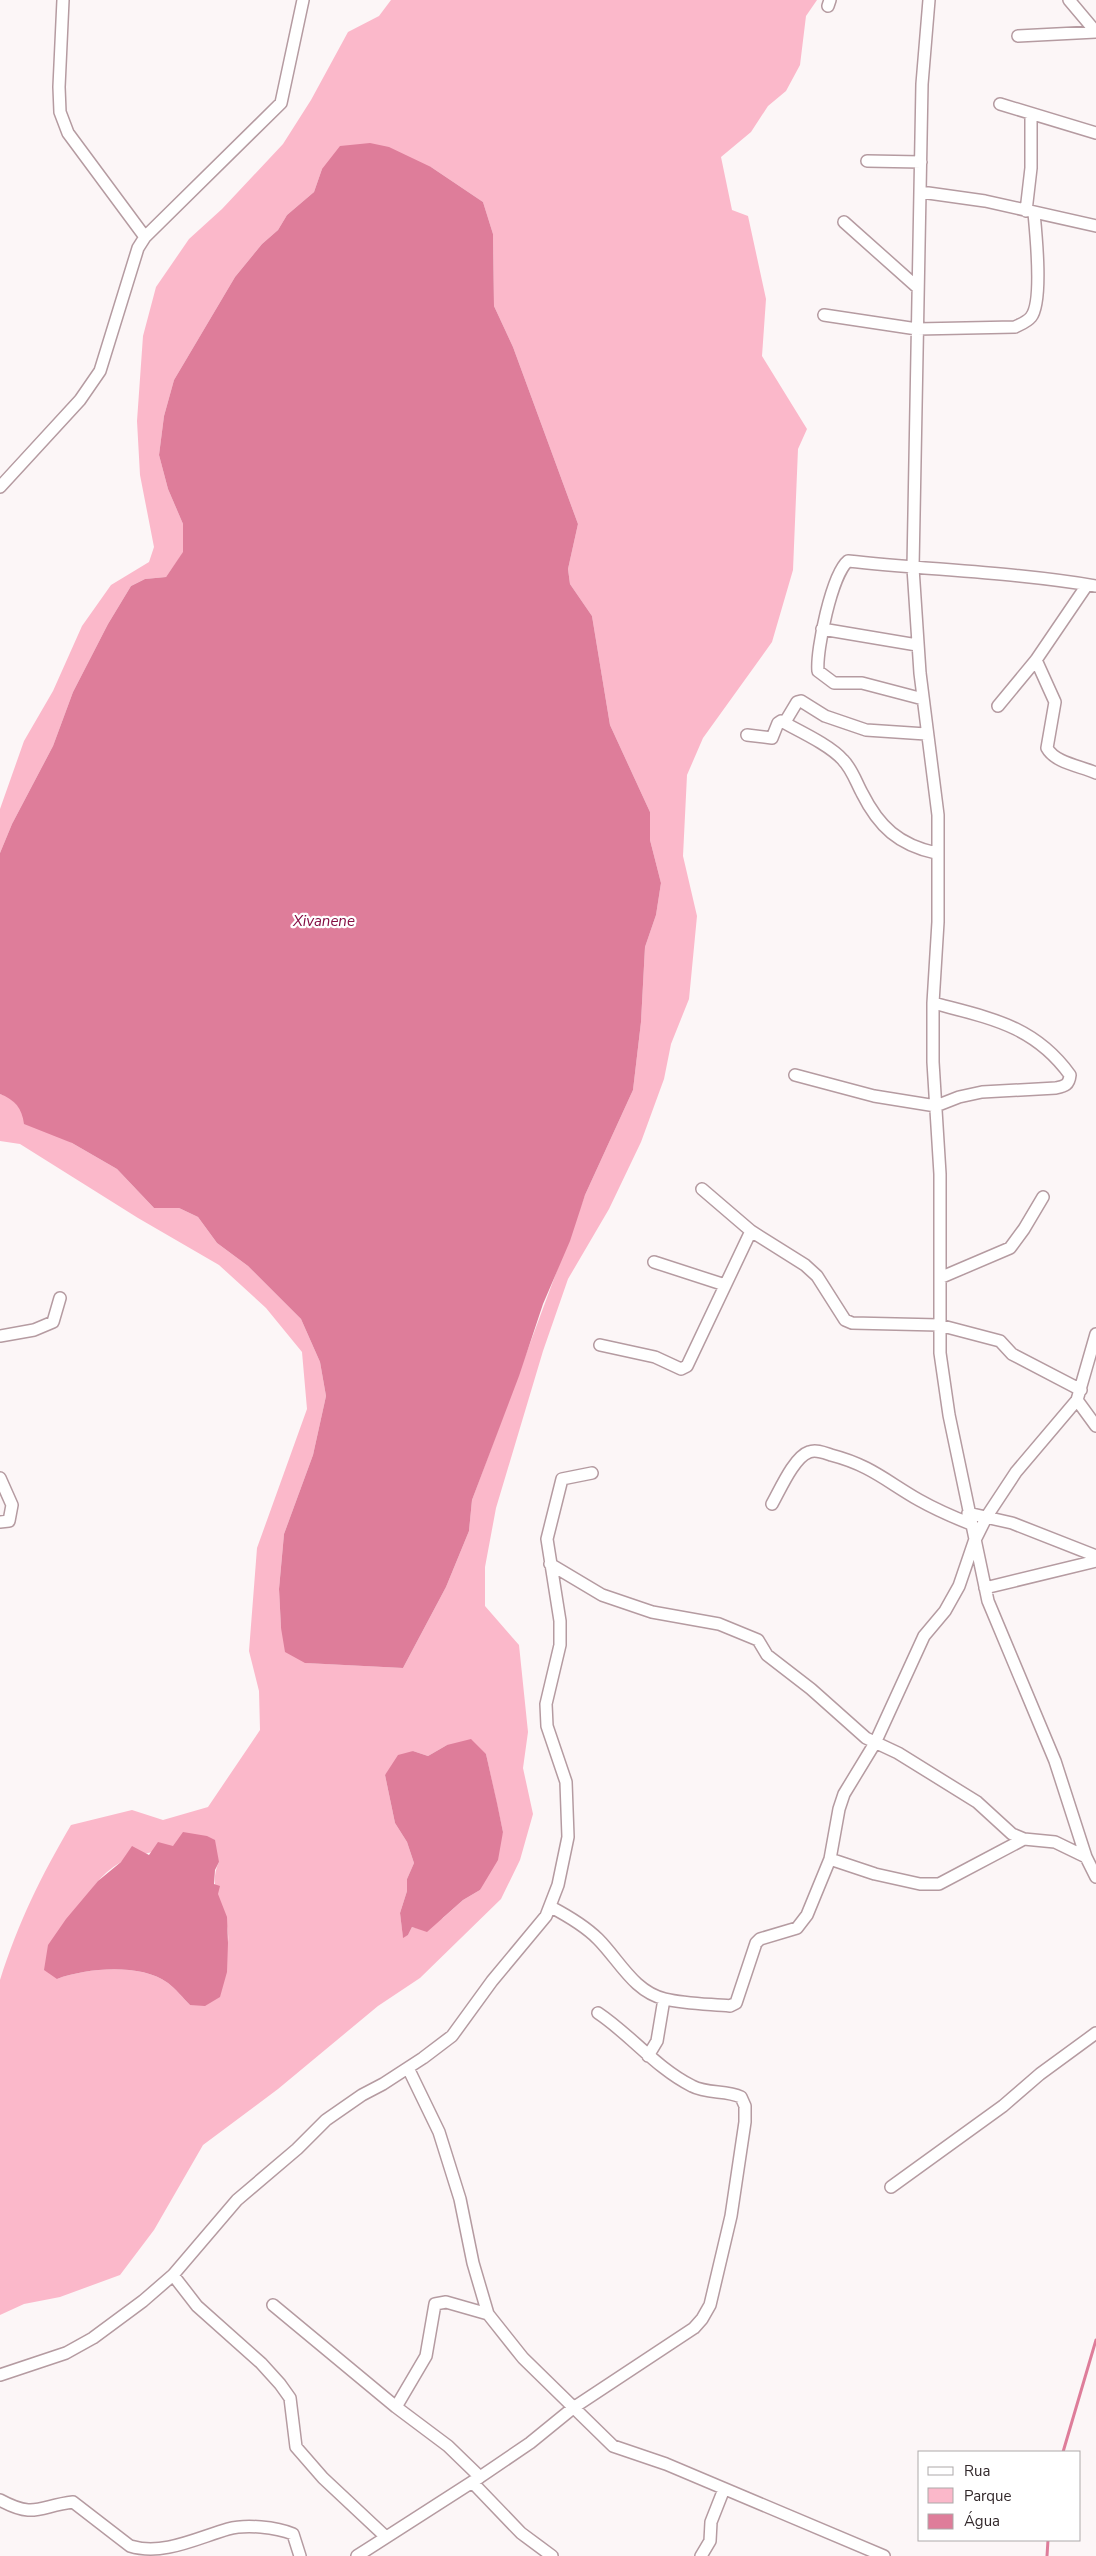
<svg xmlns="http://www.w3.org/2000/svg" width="1096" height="2556" font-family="'Nunito Sans',sans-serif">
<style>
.green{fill:#fbb8ca;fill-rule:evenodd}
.water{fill:#de7d9a}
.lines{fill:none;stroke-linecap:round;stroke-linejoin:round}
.stream{stroke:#de7d9a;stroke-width:3}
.minor-casing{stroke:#b59ba1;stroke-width:14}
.minor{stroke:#fff;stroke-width:11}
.labels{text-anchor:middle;stroke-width:4.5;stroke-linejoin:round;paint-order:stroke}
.water-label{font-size:15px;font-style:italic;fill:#850e43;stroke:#fff}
</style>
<rect width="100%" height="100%" fill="#fcf6f7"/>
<path class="green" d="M391,0H817L806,16L800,65L786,91L768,106L751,132L721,157L732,210L748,216L766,299L762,356L807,429L798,449L793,570L772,642L703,738L687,775L683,856L697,916L689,999L671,1044L664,1079L641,1142L609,1209L568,1279L543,1351L496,1508L485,1567V1606L519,1645L528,1732L523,1768L533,1814L520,1860L501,1899L420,1978L378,2006L278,2089L203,2145L154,2230L120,2275L60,2297L24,2304L0,2315V1980C19,1921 40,1878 71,1825L132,1810L163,1820L208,1807L260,1730L259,1691L249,1651L257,1548L307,1409L302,1352L266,1308L219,1265L138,1218L20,1144L0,1141V1094L9,1097L22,1110L72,1143L117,1169L154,1208H179L198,1217L217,1243L248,1266L301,1319L320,1362L326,1396L313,1455L284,1534L279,1589L281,1628L306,1663L403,1668L446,1587L469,1531L472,1500L585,1195L633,1090L641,1022L645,947L656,915L661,883L650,840V812L610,725L592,616L570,584L568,569L578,524L513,347L494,306L493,234L483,202L431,167L322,169L314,192L287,215L278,230L262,244L235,277L174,380L164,416L159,455L168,489L183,524V553L166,577L145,579L131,586L108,624L73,692L53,746L12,824L0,853V809L24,741L53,691L82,626L111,585L149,562L154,547L140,475L137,421L143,336L156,287L189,239L222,209L283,144L311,100L348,32L379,16ZM447,1745L486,1754L503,1832L480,1890L463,1900L443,1918L420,1929L412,1927L408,1935L403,1937L400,1913L407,1891V1879L414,1863L407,1842L395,1823L385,1775L413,1751L428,1756ZM173,1846L219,1862C205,1891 231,1912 228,1942C226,1953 197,1993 190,2005C183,1998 176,1989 168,1983C140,1963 87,1968 57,1979C71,1938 80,1885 121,1862C132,1856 158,1851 173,1846Z"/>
<path class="water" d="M370,143L389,147L431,167L483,202L493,234L494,306L513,347L578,524L568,569L570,584L592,616L610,725L650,812V840L661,883L656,915L645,947L641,1022L633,1090L585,1195L570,1241L543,1304L519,1376L472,1500L469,1531L446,1587L403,1668L305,1663L285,1652L281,1628L279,1589L284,1534L313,1455L326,1396L320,1362L301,1319L248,1266L217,1243L198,1217L179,1208H154L117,1169L72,1143L24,1124C22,1108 15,1100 0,1094V853L12,824L53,746L73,692L108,624L131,586L145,579L166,577L183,552V524L168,489L159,455L164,416L174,380L235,277L262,244L278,230L287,215L314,192L322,169L340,146Z
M471,1739L486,1754L497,1803L503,1832L498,1860L480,1890L463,1900L427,1932L412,1927L408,1935L403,1938L400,1913L407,1891V1879L414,1863L407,1842L395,1823L385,1775L398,1755L413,1751L428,1756L447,1745Z
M183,1832L207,1836L215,1840L219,1862L215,1870L214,1884L220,1886L218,1894L227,1917L228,1943L227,1972L220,1997L205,2006L190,2005C183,1998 176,1989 168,1983C140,1963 87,1968 57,1979L44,1970L48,1945L66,1919L98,1881L121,1862L132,1846L149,1855L158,1842L173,1846Z"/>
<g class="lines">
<path class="stream" d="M1063,2452L1096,2340
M1047,2556L1048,2540"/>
<g class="minor-casing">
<path id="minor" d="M63,0L59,87L60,112L68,133L145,237
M929,0L922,84L913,568L920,673L938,815V922L933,1003V1062L940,1174V1353L949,1415L988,1601L1055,1761L1086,1857L1096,1877
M1069,0L1096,32
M828,6L830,0
M1018,36L1096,32
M1000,104L1096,133
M867,161L921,162
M921,192L985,201L1096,226
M1026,211L1031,168V114
M844,222L918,288
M824,315L917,329L1015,327C1021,324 1027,322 1031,317C1043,302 1036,234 1034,213
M0,487L80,400L100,371L138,248L145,237L281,103L303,0
M822,629L917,645
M1036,660L1055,702L1047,748C1055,763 1081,766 1096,773
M923,699L862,683H834L818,671C816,650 832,574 848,561C930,570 1014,572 1096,586
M998,706L1036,660L1087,585
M785,722L797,702L801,701L825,716L866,730L926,734
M747,735L772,738L778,723L781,721C799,731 830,745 843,760C852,769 856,782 862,793C879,827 899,845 936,853
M795,1075L874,1096L936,1106L959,1097L982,1092L1056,1088C1065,1086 1069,1085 1070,1075C1034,1025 989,1018 933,1003
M702,1189L751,1231L805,1265L817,1276L845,1320L852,1323L939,1325L1000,1341L1012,1354L1081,1390
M654,1262L725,1285
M942,1277L1010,1248L1024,1229L1043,1197
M0,1336L34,1330L53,1322L60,1298
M600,1345L655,1357L681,1369L687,1366L751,1231
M1077,1400L1096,1426
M0,1478L12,1505L9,1521L0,1522
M772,1504C780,1490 794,1457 809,1452C816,1449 825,1453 831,1455C870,1465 886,1481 919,1500C935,1509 953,1517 971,1524
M968,1513L1012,1523L1096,1556
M550,1564L602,1595L652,1612L719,1624L758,1640L767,1655L811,1689L866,1738L898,1753L977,1802L1012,1834L1024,1839L1055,1842L1086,1857
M985,1588L1096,1561
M830,1859L875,1874L920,1884H939L1024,1839
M551,1907C568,1916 585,1926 598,1939C619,1960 634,1992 665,1999C686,2004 709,2004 730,2006L736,2003L756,1943L760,1939L797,1928L807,1915L830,1859L839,1809L844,1794L875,1743L924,1636L945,1611L959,1586L974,1542L987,1516L1016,1472L1077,1400L1096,1334
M648,2056L657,2041L664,1999
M408,2068L439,2132L460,2199L473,2263L488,2314L523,2358L613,2446L666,2464L884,2556
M891,2187L1003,2106L1040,2074L1096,2033
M173,2275L197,2306L261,2363L280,2384L290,2398L296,2447L323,2478L386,2537
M273,2305L396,2407L448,2446L480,2477
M0,2375L66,2353L93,2338L143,2301L173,2275L237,2200L297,2149L326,2120L362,2095L383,2084L423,2058L452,2036L492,1981L546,1916L558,1885L568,1837L566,1782L547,1726L546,1704L560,1645V1621L547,1539L562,1479L592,1473
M396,2407L426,2356L435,2304L446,2302L488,2314
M472,2482L521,2533L552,2556
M0,2500C35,2519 39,2506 73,2502L130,2546C163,2556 197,2538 228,2529C246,2524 276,2527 293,2534L300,2556
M357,2556L480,2477L530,2443L573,2408L694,2328L702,2319L710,2305L731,2216L745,2122V2106L741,2097C726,2090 707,2094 692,2086C656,2068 631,2035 598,2013
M701,2556L710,2541L711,2522L724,2489"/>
</g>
<use href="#minor" class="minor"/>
</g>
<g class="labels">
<g class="water-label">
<text x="324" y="926">Xivanene</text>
</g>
</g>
<rect x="918" y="2451" width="162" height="90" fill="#ffffff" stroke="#ada9aa"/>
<rect x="928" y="2467" width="25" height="8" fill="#ffffff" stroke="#ada9aa"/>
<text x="964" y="2476" font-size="15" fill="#32282b">Rua</text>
<rect x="928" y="2488" width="25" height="15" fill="#fbb8ca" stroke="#ada9aa"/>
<text x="964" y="2501" font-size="15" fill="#32282b">Parque</text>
<rect x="928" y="2514" width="25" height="15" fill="#de7d9a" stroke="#ada9aa"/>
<text x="964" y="2526" font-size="15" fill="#32282b">Água</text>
</svg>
